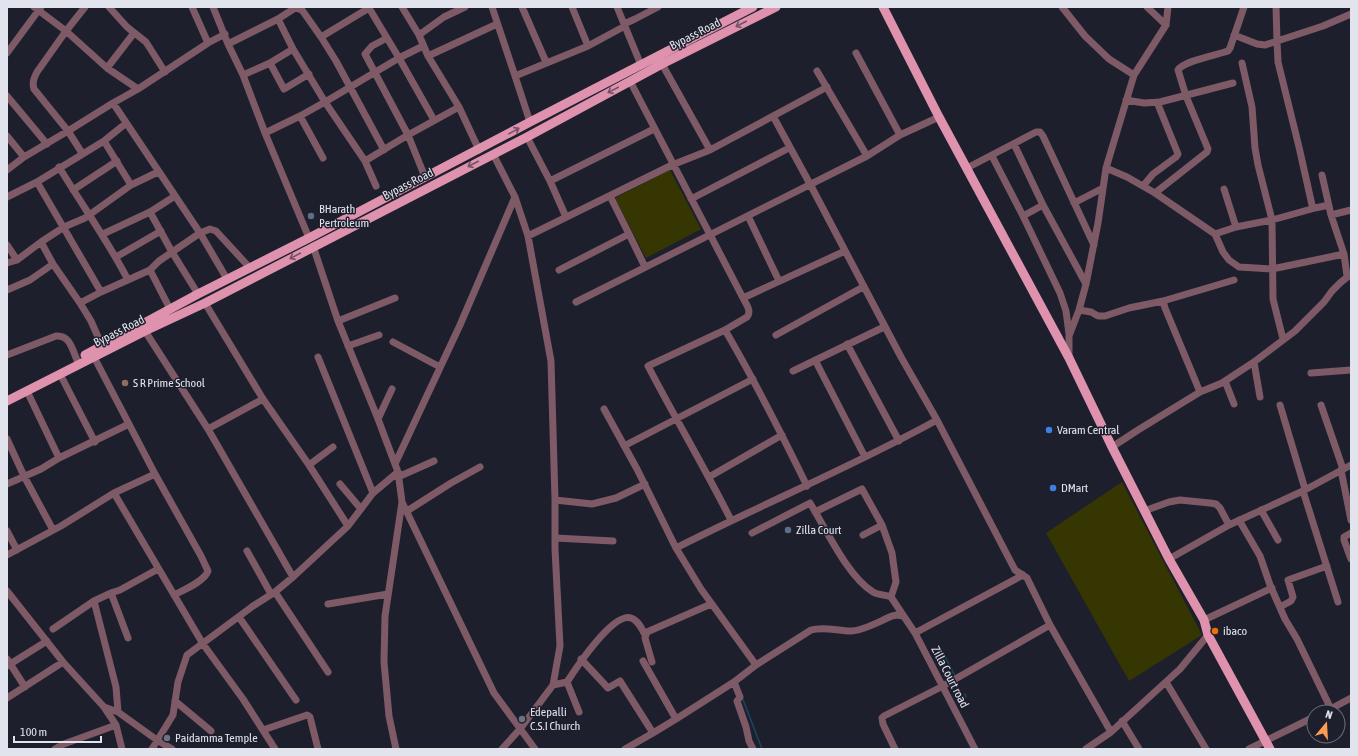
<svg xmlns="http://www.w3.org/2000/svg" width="1358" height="756" font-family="'Asap Condensed',sans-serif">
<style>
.green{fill:#353601}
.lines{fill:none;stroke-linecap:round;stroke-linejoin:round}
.stream{stroke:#164863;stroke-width:1.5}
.minor{stroke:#7e5966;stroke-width:7}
.major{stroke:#de92ad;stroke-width:9}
.oneway{stroke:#745367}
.service-dot{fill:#5c6f8a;stroke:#1e1f2d;stroke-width:1.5}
.education-dot{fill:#8d6e63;stroke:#1e1f2d;stroke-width:1.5}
.shop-dot{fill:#3f7fe0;stroke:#1e1f2d;stroke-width:1.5}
.food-dot{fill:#e8710a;stroke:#1e1f2d;stroke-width:1.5}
.worship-dot{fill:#6b7280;stroke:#1e1f2d;stroke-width:1.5}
.labels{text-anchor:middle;stroke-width:3;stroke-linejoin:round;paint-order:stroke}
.street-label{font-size:12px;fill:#e2e4ed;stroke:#1e1f2d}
.poi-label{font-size:12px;fill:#e2e4ed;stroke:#1e1f2d;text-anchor:start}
</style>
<rect width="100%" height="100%" fill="#1e1f2d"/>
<path class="green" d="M670,170L701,229L646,258L615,198Z
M1122,482L1202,635L1129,681L1046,533Z"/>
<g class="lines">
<path class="stream" d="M940,647L954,674
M965,694L966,697
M742,697L762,749"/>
<path class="minor" d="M34,7L66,31L107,68L138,89L208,43L225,34
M85,7L66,31L37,72C34,78 32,82 34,89L68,131L113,103L138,89
M109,7L127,27L146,42L165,72
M192,7L208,43
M213,7L228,44L243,75L265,133L309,238
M402,7L419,35L428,56L459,107L479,150
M492,7L515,76L588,46L625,26
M522,7L546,62
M572,7L588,46
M617,7L641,65
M1062,7L1085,36L1109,59L1134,75
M1147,7L1166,25
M1276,7L1277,41L1278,62L1299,147L1312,205L1315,208L1329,205
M278,19L293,49L325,102L399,58L434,120
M624,24L635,19L658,7
M419,35L444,17L465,7
M1234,35L1257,44L1265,45L1323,26L1351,14
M321,37L336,61L384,150
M387,38L372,46L365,54L408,135L425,177
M228,44L278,19L295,8L302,10L321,37L369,8L399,58L423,46
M7,53L41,7
M856,53L900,135
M428,56L497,24
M270,63L284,89L309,74
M1242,63L1252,107L1255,148L1258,165L1272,220L1273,299L1283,339
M107,68L134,33
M817,71L867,156
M243,75L270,63L293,49
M515,76L530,122
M630,81L743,298
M7,96L47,144
M1126,100L1144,103L1160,102L1233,83
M113,103L200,233L227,279
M773,116L810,184L901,357L937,420L1015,570L1027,578L1050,625L1111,732
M265,133L300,116
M7,136L24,157L68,131L82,153
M527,137L550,181L654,129
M104,141L131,185
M1014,144L1043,205L1086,284
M710,150L827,87
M493,154L515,197L528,236L551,361L555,500V549L560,646L553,685L520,729L502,749
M992,156L1023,216L1060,293L1066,311L1069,334
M323,158L300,116L325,102L365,161L408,135L459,107
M365,161L376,186
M59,167C82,205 108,241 128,280
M967,168L1036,132H1040L1043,136L1094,245
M1106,168L1127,177L1155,193L1215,234L1223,252L1229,260L1239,267L1272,269L1344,254
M7,170L24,157
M1322,175L1331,215L1344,254L1347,276
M550,181L566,217
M37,182L101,292
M1143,186L1153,174L1176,157L1178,154L1157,102
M1224,189L1236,227
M73,190L117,161
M1155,193L1207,152L1208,149L1186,96L1178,70C1183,61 1217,55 1228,51L1230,48L1244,7
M610,196L629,234
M7,197L37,182L104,141L125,124
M691,199L789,148
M1074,203L1103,188
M150,212L172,252L198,294
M1331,215L1351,210
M748,216L779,281
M1023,216L1043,205
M103,234L150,212L175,196
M1215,234L1236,227L1272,220L1315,208
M528,236L672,165L710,150L662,64
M41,242L64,227L85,218L131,185L158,172
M7,245L17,260
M313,246L338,321L378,419L398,472L402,502L385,616L384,662L389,716L396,749
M116,257L161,231
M7,263L17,260L41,242L53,264L80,303L91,321L102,346
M150,270L170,309
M559,270L629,234L645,267
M7,290L30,280L53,264
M576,302L867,156L900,135L939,117
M80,303L101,292L150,270L159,261L200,233L210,229L216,231L250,268
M205,303L263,399L309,465L348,526L373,493L398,472
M1079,310L1091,312L1098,316H1105L1129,308L1163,301
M338,321L395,298
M725,330L747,317C752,311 746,304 743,298L845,251
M145,331L208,429L263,399
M776,335L863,287
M393,342L440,367
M847,344L899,441
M348,346L379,335
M7,355L56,336C70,335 72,349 77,360
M1069,356V336L1079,310L1086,284L1098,223L1106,168L1134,75L1166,25L1168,7
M94,357L155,474L201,556L208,571C204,582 183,590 174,595
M318,357L373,493
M815,360L865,457
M1254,362L1260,397
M793,371L884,327
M1311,373L1351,370
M60,374L95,442
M1225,381L1234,404
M27,391L59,458
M1200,392L1165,308L1163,301L1234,280
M1280,405L1305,489
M1321,405L1343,469
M604,409L637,469L676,548L701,589L756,665
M378,419L392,389
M208,429L293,577L348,526
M7,439L24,476L53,530
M624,446L753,379
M1112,447L1138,430L1200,392L1222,383L1254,362L1295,331L1324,302L1332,291L1340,283L1351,274
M395,464L460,325L515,197
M309,465L333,447
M1341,470L1351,520
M398,477L434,461
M709,477L782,435
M7,484L41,469L59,458L129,424
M340,484L361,509
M1303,491L1338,602
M114,493L155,474
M555,500L592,504L616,498L645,484
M402,502L494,693L535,749
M1261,510L1278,540
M407,511L451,483L480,467
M1144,511L1169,502L1180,500L1210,503L1216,504L1220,508L1229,525
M815,512L862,489L882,525L892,553L896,582L891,597L915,633L975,749
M731,520C705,468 675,418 648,366L725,330C755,381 781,433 807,486
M1239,520L1260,556L1270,585L1285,619L1297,639L1331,709
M7,531L17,550
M752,533L810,503C826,529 848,577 873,592C878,595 886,595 891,597
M1351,533L1344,537V540L1351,559
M863,535L882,525
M555,538L613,541
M676,548C762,504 852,467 937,420
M247,551L271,594
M7,555L61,526L114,493L203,644L243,699L275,749
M1169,559L1229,525L1303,491L1351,465
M7,591L63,662L104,707L118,712L157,740L172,749
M275,592L293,577
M111,593L120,590L158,569
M328,604L388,594
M1280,607L1291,601L1293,597L1288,580L1327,566
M239,617L296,700
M1204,620L1272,588
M53,629L94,601
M915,633L1023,575
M7,659L25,687
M581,659L608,688L620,681L653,733L676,719L643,661
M652,662L645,638L647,632L711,604
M7,666L47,641
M567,682C576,668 613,612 631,618C638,620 642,629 645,635
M734,682L740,697L737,701L746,727L749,741L753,749
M1166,682L1206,749
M553,685L567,682L579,712
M7,698L63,662
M175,701L211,731
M104,707L116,725L122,749
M118,712L116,687L94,601L111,593L128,638
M1325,712L1351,698
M676,719L734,682L756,665L811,630C823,626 838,631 851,631C863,631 880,621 892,616L897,615L903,616
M1122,721L1139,749
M263,730L307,715L310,717L318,749
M55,749L64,744L116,725
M152,749L173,715L178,682L187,655L253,606L275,592L328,672
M625,749L653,733
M895,749L883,724L882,718L884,716L943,686L1050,625
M1086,749L1111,732L1180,669L1208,635
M1249,749L1314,717"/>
<path class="major" d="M883,7L939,117L1069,358L1112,447L1169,559L1204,620L1208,635L1270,749
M85,355L198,294L309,238L530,122L753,7
M7,401L145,331L205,303L527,137L662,64L776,7"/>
</g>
<defs><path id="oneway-shaft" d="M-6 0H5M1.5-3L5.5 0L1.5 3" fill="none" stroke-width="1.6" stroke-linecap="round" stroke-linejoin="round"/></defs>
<g class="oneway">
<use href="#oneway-shaft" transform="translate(741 24) rotate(153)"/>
<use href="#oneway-shaft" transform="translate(613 90) rotate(152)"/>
<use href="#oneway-shaft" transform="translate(514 131) rotate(-29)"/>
<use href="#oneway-shaft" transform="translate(473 164) rotate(153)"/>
<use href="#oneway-shaft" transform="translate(295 256) rotate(152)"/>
</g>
<g class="service-dot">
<circle cx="311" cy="216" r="4"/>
<circle cx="788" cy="530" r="4"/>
</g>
<circle class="education-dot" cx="125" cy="383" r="4"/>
<g class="shop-dot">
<circle cx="1049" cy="430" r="4"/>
<circle cx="1053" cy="488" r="4"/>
</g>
<circle class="food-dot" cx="1215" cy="631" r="4"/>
<g class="worship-dot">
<circle cx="522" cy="719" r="4"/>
<circle cx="167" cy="738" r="4"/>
</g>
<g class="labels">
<g class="street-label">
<text transform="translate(695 34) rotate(-27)" y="4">Bypass Road</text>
<text transform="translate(408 184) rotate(-27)" y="4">Bypass Road</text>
<text transform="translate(119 331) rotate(-27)" y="4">Bypass Road</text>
<text transform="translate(950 677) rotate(63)" y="4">Zilla Court road</text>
</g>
<g class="poi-label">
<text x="319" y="213">BHarath<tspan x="319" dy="14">Pertroleum</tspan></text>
<text x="133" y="387">S R Prime School</text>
<text x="1057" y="434">Varam Central</text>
<text x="1061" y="492">DMart</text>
<text x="796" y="534">Zilla Court</text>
<text x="1223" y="635">ibaco</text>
<text x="530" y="716">Edepalli<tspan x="530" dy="14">C.S.I Church</tspan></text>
<text x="175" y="742">Paidamma Temple</text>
</g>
</g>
<rect width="1358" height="756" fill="none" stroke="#e2e4ed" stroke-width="16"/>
<g transform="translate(1326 724) rotate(18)"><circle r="19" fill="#1e1f2d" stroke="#6c6e7a"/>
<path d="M0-3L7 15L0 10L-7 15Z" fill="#fc9d53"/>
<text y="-6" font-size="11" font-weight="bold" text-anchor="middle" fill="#e2e4ed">N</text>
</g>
<path d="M14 736v6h87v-6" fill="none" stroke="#e2e4ed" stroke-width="2"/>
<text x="20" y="736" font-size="12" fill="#e2e4ed" stroke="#1e1f2d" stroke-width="3" paint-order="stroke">100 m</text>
</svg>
